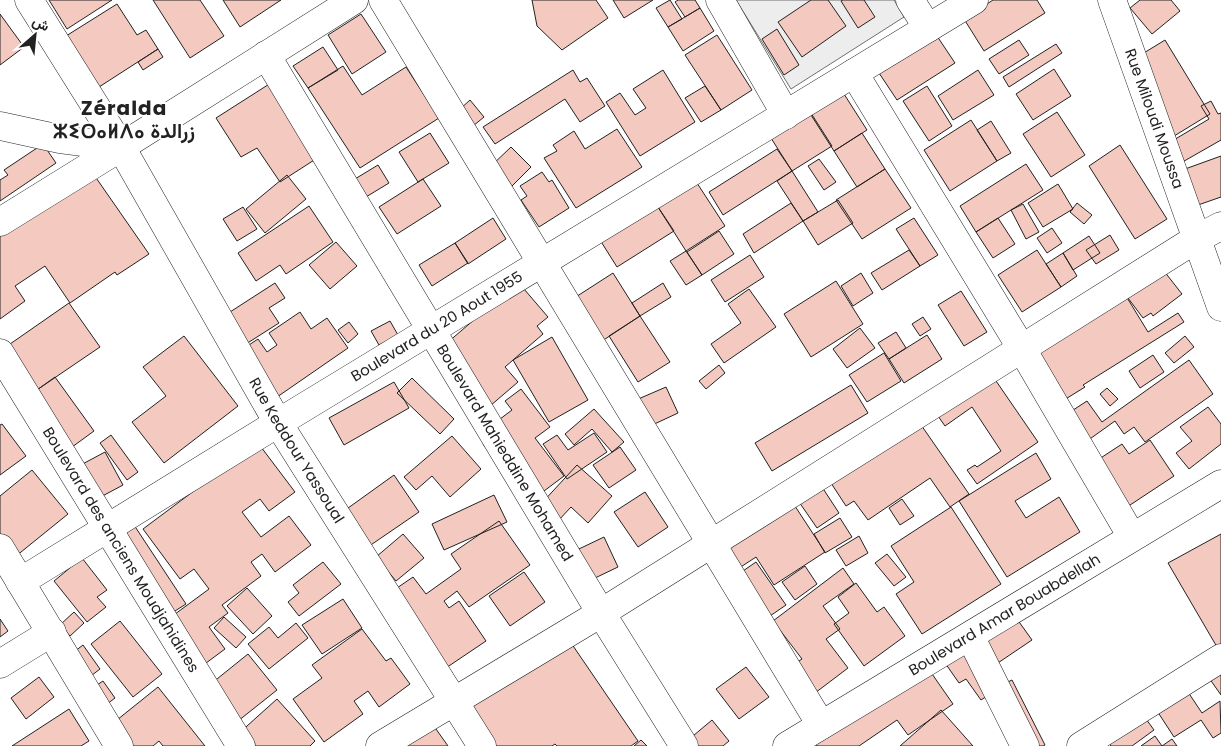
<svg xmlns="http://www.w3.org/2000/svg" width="1221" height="746" font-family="Poppins,Vazirmatn,'Noto Sans Tifinagh',sans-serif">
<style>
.parking{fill:#ededed;stroke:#6f6f6f}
.building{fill:#f3c9c0;stroke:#222}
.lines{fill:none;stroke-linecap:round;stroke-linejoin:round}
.minor-casing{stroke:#222;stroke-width:29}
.major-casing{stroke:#222;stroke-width:29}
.minor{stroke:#fff;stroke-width:28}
.major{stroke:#fff;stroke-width:28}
.labels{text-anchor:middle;stroke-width:4;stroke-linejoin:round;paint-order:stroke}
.street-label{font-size:15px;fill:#222;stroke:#fff}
.district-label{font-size:20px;font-weight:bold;letter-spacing:1px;fill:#222;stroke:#fff}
</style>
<rect width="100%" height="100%" fill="#fff"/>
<path class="parking" d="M736,0H894L904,17L791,89Z"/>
<path class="building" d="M49,0H112L67,29Z
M153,0H200L224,36L190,58Z
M223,0H281L240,27Z
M532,0H596L608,18L562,50L537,26Z
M613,0H653L624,18Z
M670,0L682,19L668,27L656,8Z
M678,0H695L700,8L685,17L675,2Z
M811,0H828L846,26L802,57L778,22Z
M843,0H864L875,17L858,28L841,1Z
M993,0H1037L1045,13L984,51L964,19Z
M1140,0H1171L1180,11L1152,34L1130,8Z
M117,4L137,35L146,30L158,49L99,87L66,36Z
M700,8L714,31L683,51L668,27Z
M0,14L24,47L0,65Z
M361,14L386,52L352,74L328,35Z
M777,29L799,65L784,75L762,39Z
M717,35L752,90L721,110L685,55Z
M937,36L955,63L897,100L879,73Z
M1019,40L1029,55L999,74L989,59Z
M1165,40L1210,114L1166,141L1121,67Z
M1056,44L1062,53L1009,87L1003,77Z
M323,47L338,70L308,88L293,66Z
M158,49L163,57L143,70L138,62Z
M343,66L362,95L406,67L439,118L360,168L308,88Z
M1054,69L1071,96L1033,120L1016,94Z
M573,70L580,82L587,78L605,106L580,122L565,99L495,144L483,127Z
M663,70L695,122L640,156L606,102L620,93L635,115L646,108L633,89Z
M978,70L994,95L953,120L938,96Z
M274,81L322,155L280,182L257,148L241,157L216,118Z
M705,86L721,110L701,122L685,98Z
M927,86L952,126L929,141L903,101Z
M844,94L867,130L834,151L811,115Z
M470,100L484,117L473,126L459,110Z
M1211,101L1218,114L1221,113V140L1179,164L1167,144L1209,119L1201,106Z
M809,110L832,146L792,171L769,135Z
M1057,112L1085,155L1051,177L1023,134Z
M971,120L997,161L950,191L924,150Z
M991,121L1011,153L997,161L977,130Z
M617,129L642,167L576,208L544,158L557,151L553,145L574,131L585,149Z
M430,133L449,163L418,182L399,152Z
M862,133L885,169L857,187L834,151Z
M43,144L56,163L0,201V180L8,175L4,170Z
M1120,145L1167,219L1135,239L1089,166Z
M511,147L531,167L511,187L490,167Z
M777,149L792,171L723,215L709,192Z
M1221,156V197L1198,205L1185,169Z
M819,159L836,182L824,190L808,166Z
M1026,164L1043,190L976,232L960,206Z
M378,165L389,183L356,203L345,185Z
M885,169L911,208L862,239L836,200Z
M792,171L818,212L803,221L777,181Z
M92,172L149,254L117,275L115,272L70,303L45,266L15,286L25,301L0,319V236Z
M542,172L549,182L552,180L569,208L539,227L521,200L527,196L520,186Z
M287,175L306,199L265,233L246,209Z
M423,179L441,206L397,234L379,207Z
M695,180L725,226L686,251L656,204Z
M1058,184L1073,209L1043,227L1028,203Z
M838,200L853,223L818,245L803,221Z
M791,203L803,221L754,253L743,234Z
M1077,203L1092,215L1084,224L1070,212Z
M656,204L674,231L617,267L600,240Z
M1023,204L1039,232L1026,239L1011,210Z
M309,206L333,242L286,274L280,265L256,281L238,253Z
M243,207L257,229L237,241L223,219Z
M493,218L506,239L468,264L455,243Z
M914,218L938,255L920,266L896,229Z
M998,218L1015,244L993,258L976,232Z
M1052,228L1062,243L1047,253L1037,238Z
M719,231L734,254L702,275L687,252Z
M1110,235L1119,250L1096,264L1086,250Z
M1089,236L1100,253L1073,270L1063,253Z
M336,242L357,266L330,289L309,265Z
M455,243L468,263L432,286L419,265Z
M909,250L920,266L882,290L871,273Z
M1037,250L1061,287L1022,312L998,275Z
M686,251L702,275L686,285L670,261Z
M1063,253L1077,276L1061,287L1046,264Z
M750,255L764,277L725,302L711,280Z
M1164,271L1182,294L1153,316L1151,313L1143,318L1128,298Z
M613,273L640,316L596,345L568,302Z
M861,273L873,293L853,306L841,286Z
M836,281L863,324L811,357L784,314Z
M518,282L548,317L537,326L543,334L505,367L518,382L490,406L440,349Z
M275,283L285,298L269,308L279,323L235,351L216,321Z
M663,283L671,297L640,316L632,303Z
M749,289L776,327L724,363L711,344L741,323L728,304Z
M961,291L987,332L964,346L938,305Z
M1126,296L1148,332L1178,313L1184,322L1083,385L1085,387L1064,400L1034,353Z
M69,303L100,347L22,400L0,351Z
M300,312L311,329L327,318L348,348L264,406L231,357L258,339L267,352L277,345L269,333Z
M640,316L670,362L638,382L609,336Z
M923,317L931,329L920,336L912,324Z
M390,321L398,335L379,345L371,331Z
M349,322L358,334L348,343L338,330Z
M860,328L875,348L847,368L833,349Z
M896,332L906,348L889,359L878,343Z
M927,335L942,359L904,383L889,359Z
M184,336L238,406L164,463L132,422L166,396L143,367Z
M1185,336L1194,347L1174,363L1165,353Z
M552,337L588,400L549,422L513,360Z
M884,353L901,381L867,402L849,375Z
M1153,355L1164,372L1140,388L1129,371Z
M1189,360L1213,394L1145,442L1134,427L1124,434L1115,421L1087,441L1067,414L1087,401L1102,422Z
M719,365L725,373L706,389L699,381Z
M55,377L94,431L68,450L19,403Z
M412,378L454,419L440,434L397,393Z
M994,378L1038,442L977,484L967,470L975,465L977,467L1001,451L972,407L945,426L938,416Z
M394,382L409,408L344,445L329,418Z
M851,385L868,413L772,471L755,443Z
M666,387L678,413L648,427L636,400Z
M1107,388L1118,399L1110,406L1100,394Z
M521,389L550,427L535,438L564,476L528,503L483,444L490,439L484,431L512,410L505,401Z
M1208,407L1221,424V444L1189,469L1176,453L1192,441L1180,427Z
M594,409L624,442L612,452L592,429L574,445L565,434Z
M919,422L969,494L950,507L930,478L868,520L854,501L846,506L831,483Z
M2,424L26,456L0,475V425Z
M594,433L607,452L567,479L543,444L557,435L568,450Z
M111,435L138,472L127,480L100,443Z
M452,436L481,469L450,497L432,476L416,490L404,477Z
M1150,440L1174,476L1121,511L1090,465L1122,444L1129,454Z
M258,443L295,492L269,511L260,499L242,512L261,537L289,516L311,545L275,572L262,554L251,562L261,576L222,605L228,613L209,627L225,649L202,666L167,620L209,589L194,569L180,579L143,529Z
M620,447L636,470L609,488L593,465Z
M105,452L123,485L95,500L77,467Z
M1036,453L1051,479L1015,501L1026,518L1059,497L1080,532L1007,577L959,501Z
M577,465L612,496L588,523L571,507L558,521L540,505Z
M32,470L68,514L0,569V496Z
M394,475L419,512L362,551L337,516Z
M820,484L839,513L817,528L797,499Z
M645,492L668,527L638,547L614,512Z
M494,495L507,522L444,550L432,524Z
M902,499L914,516L900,525L889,508Z
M791,500L825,552L774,585L756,557L724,578L709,554Z
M951,507L1001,584L922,634L896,594L914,582L891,546Z
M840,518L852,537L825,553L814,534Z
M499,521L530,565L469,607L457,591L444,601L449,608L459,601L486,641L434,676L381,599L413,577L426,594L461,569L451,554Z
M134,525L186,604L167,616L107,543Z
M403,534L424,558L396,581L376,557Z
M1221,534V645L1217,647L1168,563Z
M859,536L868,553L846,566L836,550Z
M604,537L618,567L572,589L558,559Z
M887,554L906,577L894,586L875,563Z
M82,558L107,590L97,597L106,607L87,622L54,581Z
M323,562L341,584L299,616L288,602L299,593L293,585Z
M756,562L786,605L754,627L724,584Z
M805,566L817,584L795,600L782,582Z
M843,568L854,584L823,606L840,629L826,639L848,668L815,693L793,665L802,659L773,621Z
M524,572L545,602L510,626L489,596Z
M856,583L877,612L884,607L905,636L864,666L834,624L849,613L838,597Z
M247,588L272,616L253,634L227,606Z
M343,599L362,628L322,654L302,625Z
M74,612L84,623L70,636L60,625Z
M1012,612L1032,640L986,671L998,689L981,700L966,679L959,683L943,660Z
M224,617L246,637L236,648L214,628Z
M0,619L8,631L0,637Z
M120,621L162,674L133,697L91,644Z
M296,623L308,638L269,669L248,644L269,627L278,638Z
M362,629L386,661L391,658L410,684L379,707L368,691L354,701L363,714L324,742L293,699L322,678L312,665Z
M567,637L638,741L631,746H557L555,744L552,746H476L454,714Z
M83,645L100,669L83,682L66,658Z
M248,654L277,690L238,721L212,683Z
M1221,654V695L1202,668Z
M923,661L953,704L908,735L897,720L859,746H817L812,739Z
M746,667L769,697L739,719L716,689Z
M39,677L54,697L26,719L11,698Z
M1178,677L1202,713L1220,701L1221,733L1213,738L1201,720L1174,737L1148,697Z
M1012,680L1045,745L1043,746H1025L995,688Z
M103,681L115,698L94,714L81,696Z
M158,687L205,746H163L159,741L153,746H114L102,732Z
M277,699L315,741L310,746H247L237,735Z
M1136,705L1154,730L1132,746H1111L1100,731Z
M69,709L89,741L81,746H12Z
M941,710L973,746H900Z
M712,720L729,741L723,746H691L687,741Z
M431,722L448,746H396Z
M1155,736L1162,746L1172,739L1177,746H1141Z
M641,740L647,746H634Z"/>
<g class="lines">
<g class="minor-casing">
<g id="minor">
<path id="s1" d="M29,0L121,147L278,423L482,746"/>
<path d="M383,0L821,725"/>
<path d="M720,0L786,115"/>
<path d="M910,0L928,28"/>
<path id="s2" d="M1112,0L1221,307"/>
<path id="s3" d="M266,55L601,613L684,746"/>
<path d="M854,73L1022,349L1132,537"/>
<path d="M0,222L121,147"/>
<path id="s4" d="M0,353L241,746"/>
<path d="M0,548L119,746"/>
<path id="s5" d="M20,582L278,423L974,0"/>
<path d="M970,636L1025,746"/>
<path d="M0,664L52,632"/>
<path d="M380,746L601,613L1196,239L1221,226"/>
<path id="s6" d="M787,746L1221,484"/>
<path d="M1081,746L1221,658"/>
</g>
</g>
<g class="major-casing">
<path id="major" d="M0,126L60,139L121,147L354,0"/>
</g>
<use href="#minor" class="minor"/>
<use href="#major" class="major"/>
</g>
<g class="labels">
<g class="street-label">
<text dy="5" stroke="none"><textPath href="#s2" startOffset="126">Rue Miloudi Moussa</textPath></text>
<text dy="5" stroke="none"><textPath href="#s5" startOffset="489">Boulevard du 20 Aout 1955</textPath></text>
<text dy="5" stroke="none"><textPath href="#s1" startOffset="524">Rue Keddour Yassoual</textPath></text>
<text dy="5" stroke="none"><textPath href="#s3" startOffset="464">Boulevard Mahieddine Mohamed</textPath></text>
<text dy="5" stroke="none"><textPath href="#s4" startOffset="231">Boulevard des anciens Moudjahidines</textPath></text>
<text dy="5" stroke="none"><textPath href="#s6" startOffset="254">Boulevard Amar Bouabdellah</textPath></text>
</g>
<g class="district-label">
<text x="124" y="115">Zéralda<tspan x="124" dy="23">ⵣⵉⵔⴰⵍⴷⴰ زرالدة</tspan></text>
</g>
</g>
<g transform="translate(35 35) rotate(27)" stroke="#ffffff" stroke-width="4" paint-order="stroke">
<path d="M0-4L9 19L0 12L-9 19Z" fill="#222222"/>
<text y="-8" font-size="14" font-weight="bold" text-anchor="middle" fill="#222222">ش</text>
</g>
</svg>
